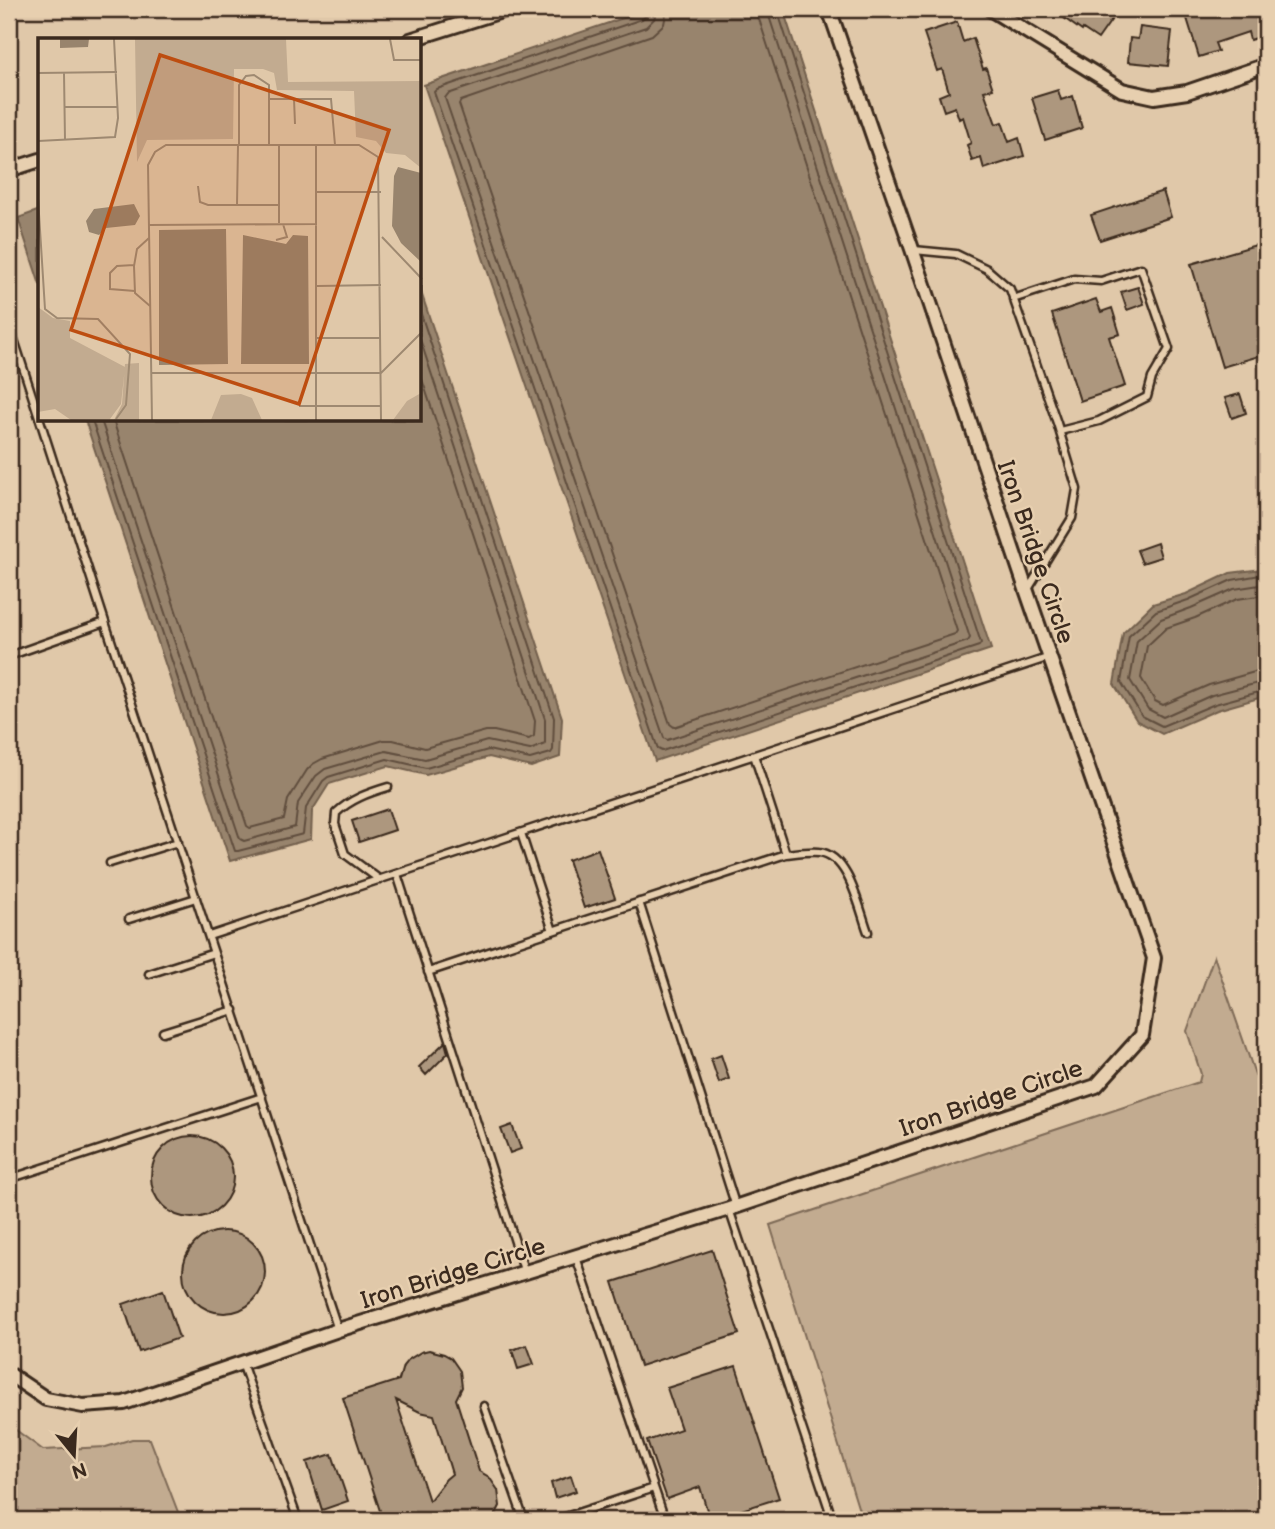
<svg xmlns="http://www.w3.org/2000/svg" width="1275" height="1529" font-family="'Balsamiq Sans',sans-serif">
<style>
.green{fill:#c2ab90;stroke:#7e6a57;stroke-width:2}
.water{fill:#98846d;stroke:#73604d;stroke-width:2}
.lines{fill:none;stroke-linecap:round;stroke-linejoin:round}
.shore{stroke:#604e3e;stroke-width:2}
.building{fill:#ad977e;stroke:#3b2a1e;stroke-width:2;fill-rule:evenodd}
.lane-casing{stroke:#3b2a1e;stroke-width:11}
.street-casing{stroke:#3b2a1e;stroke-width:18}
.lane{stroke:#e7cfaf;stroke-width:6}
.street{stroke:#e7cfaf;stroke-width:12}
.labels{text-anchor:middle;stroke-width:5;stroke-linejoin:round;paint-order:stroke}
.street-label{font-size:24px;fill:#3b2a1e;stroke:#e7cfaf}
.inset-road{fill:none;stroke:#9e8971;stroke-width:2}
.view{fill:#bd4d10;fill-opacity:0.15;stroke:#bd4d10;stroke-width:3.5}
.inset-edge{fill:none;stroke:#3b2a1e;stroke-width:3.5}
</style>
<rect width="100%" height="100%" fill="#e0c8a9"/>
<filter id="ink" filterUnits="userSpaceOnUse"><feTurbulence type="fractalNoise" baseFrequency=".0143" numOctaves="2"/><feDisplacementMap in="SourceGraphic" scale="14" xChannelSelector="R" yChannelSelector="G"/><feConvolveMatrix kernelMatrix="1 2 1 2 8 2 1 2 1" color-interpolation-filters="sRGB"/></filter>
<g filter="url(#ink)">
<path class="green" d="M1214,956L1266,1106V1520H862L770,1225L1199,1082L1201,1074L1187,1031Z
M9,1425L43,1450L106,1447L132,1439H150L181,1520H9Z"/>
<path class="water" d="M650,9H783L991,649L655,761L424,85Z
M40,210V285L18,218Z
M420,289L562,718L560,757L531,767L489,757L426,775L388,766L329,784L312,811L311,839L230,861L85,420H420Z
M1266,564V696L1217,710L1162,734L1137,721L1114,684L1123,633L1153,604L1186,594L1230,573L1262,569Z"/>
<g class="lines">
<path class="shore" d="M648,9L647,15L642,19L437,89L434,92L658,749L662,751L979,646L981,643L777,9
M657,9L654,19L646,27L448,94L445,98L664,738L667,740L968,641L970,638L769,16L768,9
M667,9L664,24L652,35L461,101L459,104L670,724L674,727L955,634L957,631L759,19L757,9
M92,420L235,851H238L303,834L306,808L323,781L328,777L387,759L426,768L488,750L530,759L551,753L553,750L554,718L420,311
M101,420L240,839L244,841L295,827L298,803L316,776L325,769L386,751L425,759L487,741L530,750L545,744V719L420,339
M113,420L247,826L250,828L284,819L288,800L307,770L313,764L322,759L384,740H393L425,748L486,731H494L529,739L534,736L535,721L420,373
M1266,574L1232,580L1188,600L1156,611L1129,636L1121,682L1142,716L1162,726L1215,704L1266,690
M1266,584L1234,589L1191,608L1161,619L1137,641L1130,680L1148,709L1163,717L1212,695L1266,681
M1266,595L1237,599L1195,618L1166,628L1147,646L1141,678L1155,701L1163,705L1209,685L1258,671H1266"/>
</g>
<path class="building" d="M1071,9H1119L1098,39L1083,29L1082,31L1064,18Z
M1205,9H1225L1226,14L1241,9H1266V35L1250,40L1248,32L1215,43L1218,51L1199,57L1186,15Z
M957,22L963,42L973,38L983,69L986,68L993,89L984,91L996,124L1002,122L1009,142L1019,138L1024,156L984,169L981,158L972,161L967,145L971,143L963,117L959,119L955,107L944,111L939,96L949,92L942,69L937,71L924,33Z
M1140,27L1172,31L1168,66L1128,62L1130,38L1138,39Z
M1058,90L1061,100L1073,96L1082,128L1045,140L1032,98Z
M1163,191L1171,217L1100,240L1091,215Z
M1266,242V354L1222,367L1191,264Z
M1138,287L1144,304L1127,310L1121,292Z
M1096,299L1101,312L1112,308L1120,334L1109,337L1125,386L1080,401L1052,314Z
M1240,394L1246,413L1232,418L1225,398Z
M1157,543L1161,557L1142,563L1137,550Z
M388,809L395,830L359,842L352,821Z
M598,849L615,898L584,908L568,860Z
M445,1042L448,1053L426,1075L419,1067Z
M721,1055L729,1079L719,1083L711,1059Z
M512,1125L521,1149L510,1153L501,1129Z
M151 1177a41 41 0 1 1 82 0a41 41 0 1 1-82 0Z
M183 1272a41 41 0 1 1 82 0a41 41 0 1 1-82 0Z
M712,1250L739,1334L640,1366L613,1282Z
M163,1290L179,1338L139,1352L123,1304Z
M527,1345L534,1364L518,1369L512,1350Z
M429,1350L444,1354L451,1358L460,1371L462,1387L456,1399L479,1471L489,1477L498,1490L500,1506L493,1520H383L343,1398L399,1380L403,1366L408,1360L421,1352ZM396,1400L420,1412L434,1415L452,1474L446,1479L429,1501Z
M736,1366L779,1498L710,1520L700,1487L667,1499L647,1441L681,1429L667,1388Z
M332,1454L348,1501L322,1510L307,1462Z
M571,1476L576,1491L555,1498L551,1483Z"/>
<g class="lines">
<g class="lane-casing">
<path id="lane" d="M914,250L956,254L987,269L1010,289L1057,423L1077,489L1072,518L1027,591
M1013,299L1074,279L1101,281L1141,268L1169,349L1152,378L1147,397L1099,421L1060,431
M9,324L105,622L338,1330
M9,364L20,360
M9,656L105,622
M754,755L786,854
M521,833L553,931
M110,863L178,842
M397,874L525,1273
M380,880L345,854L335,824L336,813C351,799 368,793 388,787
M639,902L736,1207
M129,919L196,898
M209,936L1050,657
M428,972L786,854C796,853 808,851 819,852C849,855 859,908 868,932
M149,974L214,953
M163,1032L234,1010
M9,1179L262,1097
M729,1209L829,1509L827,1520
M576,1257L665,1520
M242,1363L298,1520
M484,1406L524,1520
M556,1520L654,1488"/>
</g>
<g class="street-casing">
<path id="street" d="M990,9L1122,90L1154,97L1187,92L1266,65
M410,40L508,9
M9,170L40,160
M9,1374L46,1399L83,1406L124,1403L338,1330L729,1209L1096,1086L1142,1035L1154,958L1027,592L912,249L829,9"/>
</g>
<use href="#lane" class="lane"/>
<use href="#street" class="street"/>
</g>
</g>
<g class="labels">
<g class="street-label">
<text transform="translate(1036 552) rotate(71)" y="8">Iron Bridge Circle</text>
<text transform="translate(991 1098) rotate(-19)" y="8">Iron Bridge Circle</text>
<text transform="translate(453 1273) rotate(-17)" y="8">Iron Bridge Circle</text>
</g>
</g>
<g transform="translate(38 38)">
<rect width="383" height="383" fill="#e0c8a9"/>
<path d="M97,1H248L250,44L383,43V130L367,117L348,115L338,103L318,99L316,53L239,52L236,35L225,31H196L195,101L109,102L99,124ZM0,269L15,280L32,283V300L87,329L83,366L72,381L33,382L17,371L0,374ZM101,325V382H76L84,366L87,326ZM383,355V382H355L369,363ZM203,356L214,360L224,382H173L183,357Z" fill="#c2ab90"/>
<path d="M22,1H51L50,9L22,10ZM360,129L383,135V224L363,205L354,188L356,138ZM96,166L102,178L97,187L68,190L61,197L51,194L48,183L56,171ZM188,191L190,326L121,327V192ZM205,197L248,206L255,197L270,198L271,326H203Z" fill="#98846d"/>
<path class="inset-road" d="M352,1L356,22H384M0,35L79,34M26,35L27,102M231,61H293L297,107M256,61L257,86M27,69H80M0,103L77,99L80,80L76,1M201,107V47L208,38L216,37L231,47V107M278,108V382M160,148L162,164L170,167H241M278,154H343M0,160L7,271L19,280L60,281L92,316L88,367L78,381M199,167L200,107M241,185V107M111,187L279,186M344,199L384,241M111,200L99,211L96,228L97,255L112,268M238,202L249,199L245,186M96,227L79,228L72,235V251L97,253M384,247V287M279,248L343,247M279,300H343M114,335H343L384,294M261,368H342M114,382L110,127L117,114L128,107H321L340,119L343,382"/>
<path class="view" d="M122,17L351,92L261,366L33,292Z"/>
<rect width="383" height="383" class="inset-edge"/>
</g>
<rect width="1275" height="1529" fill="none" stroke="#e7cfaf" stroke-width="35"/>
<rect x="18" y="18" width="1240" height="1494" fill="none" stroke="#3b2a1e" stroke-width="2.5" filter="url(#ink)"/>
<g transform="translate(74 1455) rotate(162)" stroke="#e7cfaf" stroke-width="5" paint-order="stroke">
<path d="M0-5L12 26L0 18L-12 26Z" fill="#3b2a1e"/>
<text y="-10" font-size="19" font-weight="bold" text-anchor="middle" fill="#3b2a1e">N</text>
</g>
</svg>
